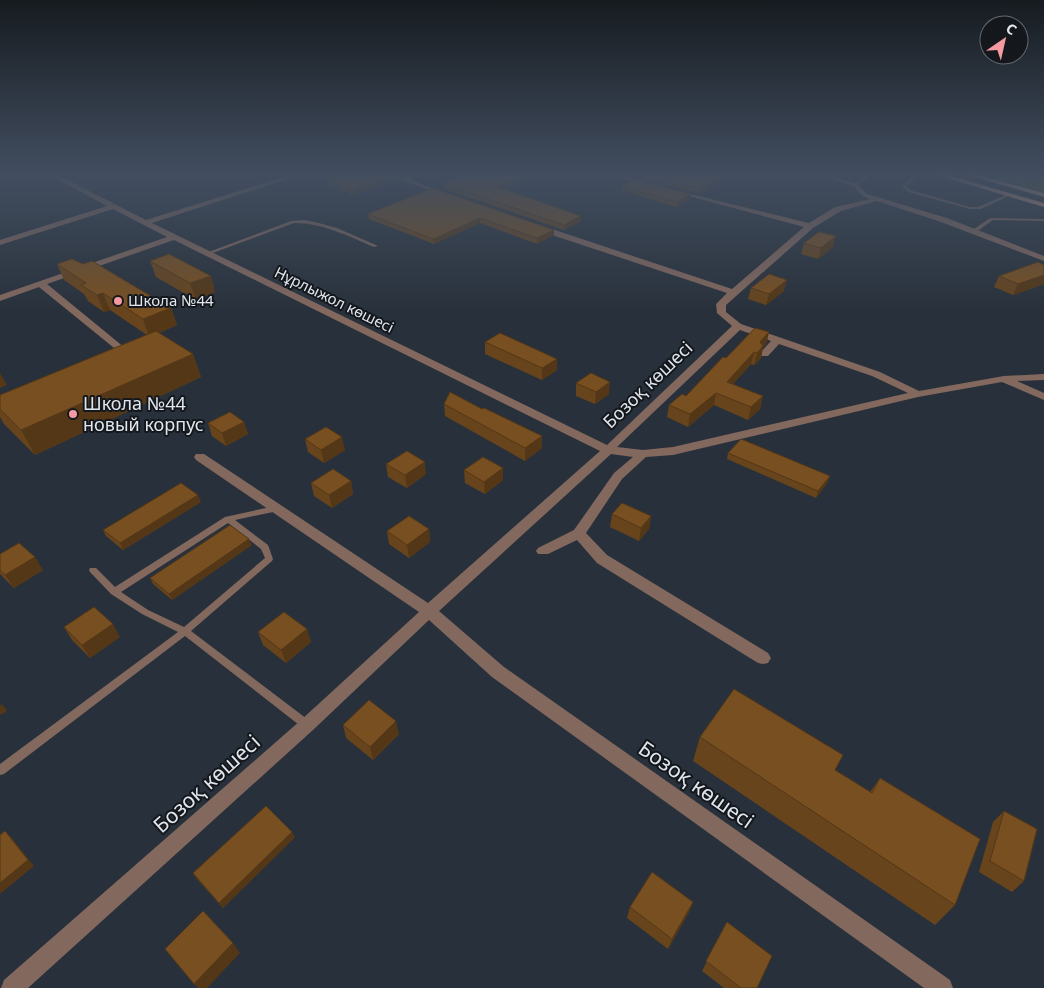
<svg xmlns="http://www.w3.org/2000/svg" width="1044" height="988" font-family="'Noto Sans',sans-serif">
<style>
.green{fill:#4b5921}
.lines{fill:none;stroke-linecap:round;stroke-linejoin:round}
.service{fill:#83685e;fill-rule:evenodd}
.minor{fill:#83685e;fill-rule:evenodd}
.primary{fill:#d59f8b;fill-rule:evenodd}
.wall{fill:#67441c}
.shaded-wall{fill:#543716}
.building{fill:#784f20;stroke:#543716}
.poi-dot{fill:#f49aa0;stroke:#14181d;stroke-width:2}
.labels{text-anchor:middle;stroke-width:4;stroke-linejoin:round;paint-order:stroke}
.far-street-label{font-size:15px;fill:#e0e6ed;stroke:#14181d}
.far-poi-label{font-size:15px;fill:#e0e6ed;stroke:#14181d;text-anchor:start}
.street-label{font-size:18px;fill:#e0e6ed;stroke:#14181d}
.poi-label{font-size:18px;fill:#e0e6ed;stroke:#14181d;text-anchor:start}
.near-street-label{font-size:21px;fill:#e0e6ed;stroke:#14181d}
</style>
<rect width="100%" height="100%" fill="#28313b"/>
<path class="green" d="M974,173H1028L1044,177V192Z"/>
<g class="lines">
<path class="service" d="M862,173H866L868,177L856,186H854V184L864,177Z
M917,173H921L906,186L910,190L970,207H978L1008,194L1011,195L981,209H970L908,192L902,186Z
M1037,173H1044V175L1038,174Z
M990,218L1044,219V221L993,220L975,233H971V231Z
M304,220L315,222L337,228L378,246L374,247C348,236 323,223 294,223L210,254L206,253L291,221Z
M275,506L278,507L279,509L278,511L235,520L268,545L273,559L272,561L191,631L311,722L312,725L311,728L307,729L303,728L185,636L4,774L0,775V764L178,632L142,614L111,594L90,572L89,570L90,568H96L115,587L225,517ZM228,523L261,549L265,558L184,627L148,610L121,592Z"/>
<path class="minor" d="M46,173H54L146,220L296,173H306L152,223L607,445L732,326L717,313L716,304L727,293L537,230V226H543L732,289L804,227L674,192V190L809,223L835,207L870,199L863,196L853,186L812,173H822L857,184L867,194L947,218L1044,256V261L941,222L877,201L841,211L813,228L726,305V312L741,324L880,372L919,391L1004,376L1044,374V380L1017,381L1044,393V400L1002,382L918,397L673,455L646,457L622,479L586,533L607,555L768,653L771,658L768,663L763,664L758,663L597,563L577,540L548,554H538L536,551L538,548L574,530L614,473L633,457L611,454L439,611L504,667L950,980L953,988H924L492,677L429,620L313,730L28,988H1L4,980L301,720L419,612L196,460L194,457L196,454H204L428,603L600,451L174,240L47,284L125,348V352H119L39,287L0,301V295L167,237L113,209L0,245V240L107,206ZM740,330L771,341L759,354L760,356H768L779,344L872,376L908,393L673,447L643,450L617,447Z
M381,173C389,173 395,177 403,177C409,177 416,173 424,173L409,179L448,194L443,195Z
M603,173H614L653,184L650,186Z"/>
<path class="primary" d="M930,173H940L1044,203V207Z
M961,173H971L1044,193V197Z"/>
</g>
<path class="wall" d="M389,173H411L403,175Z
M459,173H541L503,189L581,216V221L564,230L444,189V184L456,179V174Z
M737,173L700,193L644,179L645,174Z
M327,180H395L354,195L328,185Z
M622,186L691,194V198L676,207L621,190Z
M433,188L554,230V235L537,244L480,223L434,244L369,219L368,214Z
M804,243L833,247L818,259L801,254Z
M150,261L211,276L215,292L196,300L156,277Z
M57,264L171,308L177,325L159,333L193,354L201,377L35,455L4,424L0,417V395L147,335L110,310L104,312L88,301L84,294L64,280Z
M1044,265V284L1013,295L994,287L999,276Z
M751,288L784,291L766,305L748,299Z
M769,332L766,344L763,347L761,358L754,365L751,364L733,384L763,396L760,409L748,420L714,405L688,427L667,417L669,405L686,396L726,358Z
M485,342L557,370L542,380L485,354Z
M576,383L609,394L595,404L576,396Z
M444,404L482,409L542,436V448L525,461L445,416Z
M244,422L248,434L226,446L212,436L208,423Z
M305,439L345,450L324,463L308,452Z
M728,453L830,476L827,483L816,498L727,459Z
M386,464L426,474L407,488L388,477Z
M503,468V480L485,494L465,483L464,470Z
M351,481L353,494L332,508L314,496L311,483Z
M201,502L123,550L106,536L103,530Z
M612,514L651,516L649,529L639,541L610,527Z
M429,529L430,542L409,558L389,544L387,531Z
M252,545L172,600L153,584L150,578Z
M0,554L43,570L14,588L0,574Z
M64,627L120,637L90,658L72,640Z
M307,629L311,642L286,663L263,645L258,632Z
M343,725L399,734L373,760L346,738Z
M700,737L835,770L870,792L880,778L955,905L935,925L693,761Z
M1004,811L1024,881L1012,892L979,872L993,822Z
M295,837L223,908L197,879L193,873Z
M693,902L689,912L668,949L627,918L630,907Z
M727,922L757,988H724L702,971Z"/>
<path class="shaded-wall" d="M403,173H411L403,175Z
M530,173H541L497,192V187Z
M729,173H737L700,193L701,188Z
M394,175L395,180L354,195L353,190Z
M691,194V198L676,207L677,202Z
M581,216V221L564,230V225Z
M480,218V223L434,244L433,239Z
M554,230V235L537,244V238Z
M836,236L833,247L818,259L821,248Z
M1044,275V284L1013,295L1018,284Z
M211,276L215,292L196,300L190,283Z
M787,280L784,291L766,305L769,294Z
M103,293L110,310L104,312L97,295Z
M171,308L177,325L149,337L143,319Z
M769,332L766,344L763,347L761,358L754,365L760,342Z
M754,352L751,364L724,394L727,382Z
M193,354L201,377L35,455L21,430Z
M557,359V370L542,380V368Z
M0,373L7,385L0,388Z
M610,382L609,394L595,404L596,392Z
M716,393L714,405L688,427L690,414Z
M763,396L760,409L748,420L751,407Z
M244,422L248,434L226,446L222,433Z
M542,436V448L525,461V448Z
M342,437L345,450L324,463L321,450Z
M425,462L426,474L407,488L405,475Z
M503,468V480L485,494L484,482Z
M830,476L827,483L816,498L818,491Z
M351,481L353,494L332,508L329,495Z
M198,495L201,502L123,550L120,543Z
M651,516L649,529L639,541L641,528Z
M429,529L430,542L409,558L407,545Z
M249,539L252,545L172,600L169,594Z
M35,557L43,570L14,588L5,575Z
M113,624L120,637L90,658L82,645Z
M307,629L311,642L286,663L281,650Z
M2,704L7,711L0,715V706Z
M396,721L399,734L373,760L370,747Z
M5,831L11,837L34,866L0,894V883Z
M292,832L295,837L223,908L219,903Z
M693,902L689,912L668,949L672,939Z
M233,943L240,953L207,988H198L194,984Z"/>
<path class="building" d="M350,173H388L394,175L353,190L327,180Z
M459,173H530L497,187L581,216L564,225L444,184L458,179L456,174Z
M648,173H729L701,188L645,174Z
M636,179L691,194L677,202L622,186Z
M433,188L554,230L537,238L480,218L433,239L368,214Z
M819,232L836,236L821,248L804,243Z
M169,254L211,276L190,283L150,261Z
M72,259L83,264L92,261L171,308L143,319L103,293L97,295L81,285L86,283L57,264Z
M1038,262L1044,265V275L1018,284L999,276Z
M769,274L787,280L769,294L751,288Z
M755,328L769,332L760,342L763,346L757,353L754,352L727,382L763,396L751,407L716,393L690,414L669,405L682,394L686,396L723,357L726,358Z
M156,331L193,354L21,430L0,409V395Z
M500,333L557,359L542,368L485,342Z
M591,373L610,382L596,392L576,383Z
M450,392L482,409L484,408L542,436L525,448L444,404Z
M230,412L244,422L222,433L208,423Z
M326,427L342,437L321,450L305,439Z
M741,439L830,476L818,491L728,453Z
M407,451L425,462L405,475L386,464Z
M483,457L503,468L484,482L464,470Z
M333,469L351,481L329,495L311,483Z
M181,483L198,495L120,543L103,530Z
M622,503L651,516L641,528L612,514Z
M409,516L429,529L407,545L387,531Z
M230,525L249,539L169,594L150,578Z
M19,543L35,557L5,575L0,570V554Z
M94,607L113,624L82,645L64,627Z
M284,612L307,629L281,650L258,632Z
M734,689L843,755L835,770L872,793L880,778L980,839L955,905L700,737Z
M369,700L396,721L370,747L343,725Z
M266,806L292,832L219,903L193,873Z
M1004,811L1037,829L1024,881L990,861Z
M5,831L28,860L0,883V835Z
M652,872L693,902L672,939L630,907Z
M203,911L233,943L194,984L165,949Z
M727,922L772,956L757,988H741L706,961Z"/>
<linearGradient id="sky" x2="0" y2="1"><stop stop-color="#161b20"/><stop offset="0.56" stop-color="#424e60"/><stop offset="1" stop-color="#424e60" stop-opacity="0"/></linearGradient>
<rect width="1044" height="311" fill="url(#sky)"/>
<g class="poi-dot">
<circle cx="118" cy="301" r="5"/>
<circle cx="73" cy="414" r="5"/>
</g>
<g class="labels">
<g class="far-street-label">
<text transform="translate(334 300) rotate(26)" y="5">Нұрлыжол көшесі</text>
</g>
<g class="far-poi-label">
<text x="128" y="306">Школа №44</text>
</g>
<g class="street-label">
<text transform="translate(648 385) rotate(-44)" y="6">Бозоқ көшесі</text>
</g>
<g class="poi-label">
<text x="83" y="410">Школа №44<tspan x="83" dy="21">новый корпус</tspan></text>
</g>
<g class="near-street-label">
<text transform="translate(207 784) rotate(-42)" y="7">Бозоқ көшесі</text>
<text transform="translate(696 785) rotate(35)" y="7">Бозоқ көшесі</text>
</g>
</g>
<g transform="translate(1004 40) rotate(34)"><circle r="24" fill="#14181d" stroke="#666a70"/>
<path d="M0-4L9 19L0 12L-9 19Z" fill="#f49aa0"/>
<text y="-8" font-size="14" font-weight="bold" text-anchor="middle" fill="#e0e6ed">С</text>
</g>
</svg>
